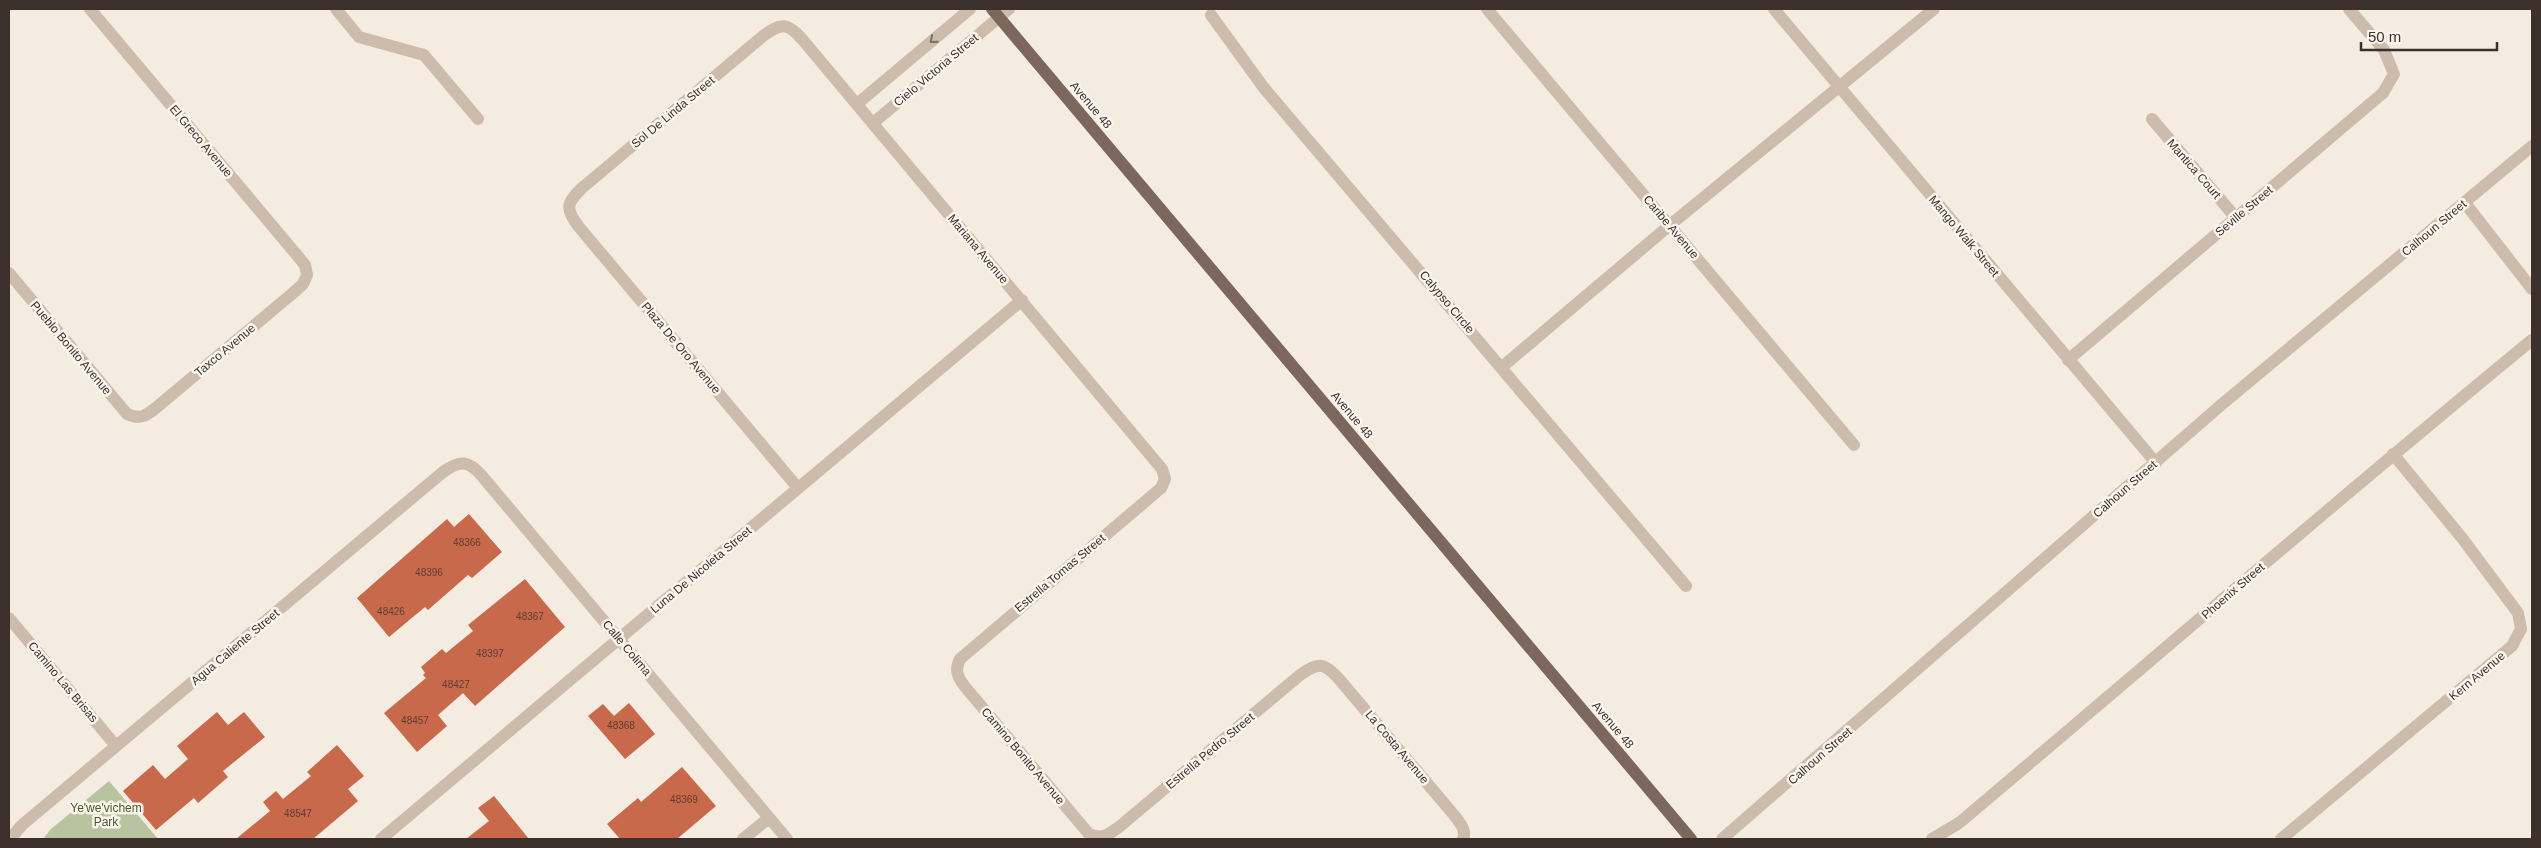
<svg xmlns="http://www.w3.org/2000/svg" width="2541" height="848" font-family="Helvetica,sans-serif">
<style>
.green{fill:#b8c4a0}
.building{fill:#c8694b}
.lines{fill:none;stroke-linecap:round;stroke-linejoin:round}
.minor{stroke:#cdbbac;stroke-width:12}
.major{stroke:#7d675c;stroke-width:12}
.oneway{stroke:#7d6f65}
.labels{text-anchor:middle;stroke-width:5;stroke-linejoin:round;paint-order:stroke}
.number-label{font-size:10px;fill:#5e3e33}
.street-label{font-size:12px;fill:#3b302b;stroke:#fbf5ee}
.park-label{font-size:12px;fill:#4a5a2e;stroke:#fbf5ee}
</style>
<rect width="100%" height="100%" fill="#f4ebe1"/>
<path class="green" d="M109,781L158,839H43L51,829Z"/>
<path class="building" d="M469,514L502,552L472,578L468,575L428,610L425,607L389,637L357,598L447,519L454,527Z
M525,579L565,627L475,706L463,693L438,715L447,726L417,752L384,713L426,678L423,675L425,673L421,667L442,649L446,653L473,631L468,625Z
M629,703L655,734L625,759L588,716L603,704L614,716Z
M217,712L228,725L244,712L265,737L223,771L228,777L198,803L194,798L156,830L123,791L153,765L165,779L188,759L177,746Z
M337,745L364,776L348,789L358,801L313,839H236L270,811L263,802L276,791L283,799L311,776L307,772Z
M682,767L716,806L677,839H620L607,824L638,798L641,802Z
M494,796L529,839H466L489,821L478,808Z"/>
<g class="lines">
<path class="minor" d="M336,9L359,37L424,55L478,119
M1487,9L1854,445
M1774,9L2156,463
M1211,15L1264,88L1686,586
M857,104L970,9
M2152,119L2236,218
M873,123L1009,9
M2465,203L2532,289
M9,273L127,414C140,420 146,416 157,407L293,293L303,284L307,275L305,265L296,254L90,9
M2068,360L2383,93L2394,74L2384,50L2349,9
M1502,367L1670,225L1934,9
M798,488L579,227C565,209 566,203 582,188L763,36C781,23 787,22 802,39L1162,469L1165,479L1161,488L960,659C954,671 958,678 966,688L1089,834C1102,840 1108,835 1119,827L1300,675C1318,662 1324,662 1339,679L1454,815C1459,822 1467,830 1463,839
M9,618L116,746
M10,839L22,825L443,472C460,460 468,460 482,476L787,839
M381,839L1022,300
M743,839L769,818
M1722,839L2221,405L2532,146
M1932,839L1959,823C2150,662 2339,498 2532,340
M2281,839L2512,646L2521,629L2518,613L2462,538L2393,454"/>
<path class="major" d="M992,9L1691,839"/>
</g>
<defs><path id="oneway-chevron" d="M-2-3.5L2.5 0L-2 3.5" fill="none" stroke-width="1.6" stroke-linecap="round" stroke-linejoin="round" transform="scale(1.25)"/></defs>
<use class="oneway" href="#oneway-chevron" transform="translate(933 40) rotate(140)"/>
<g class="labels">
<g class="number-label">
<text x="467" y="546">48366</text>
<text x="429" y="576">48396</text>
<text x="391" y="615">48426</text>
<text x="530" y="620">48367</text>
<text x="490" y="657">48397</text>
<text x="456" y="688">48427</text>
<text x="415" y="724">48457</text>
<text x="621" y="729">48368</text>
<text x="684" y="803">48369</text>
<text x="298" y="817">48547</text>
</g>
<g class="street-label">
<text transform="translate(936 70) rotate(-40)" y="4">Cielo Victoria Street</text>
<text transform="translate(1091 105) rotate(50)" y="4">Avenue 48</text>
<text transform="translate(673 112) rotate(-40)" y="4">Sol De Linda Street</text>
<text transform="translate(201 141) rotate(50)" y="4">El Greco Avenue</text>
<text transform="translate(2194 169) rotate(49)" y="4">Mantica Court</text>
<text transform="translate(2244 211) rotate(-40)" y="4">Seville Street</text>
<text transform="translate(1671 227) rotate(50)" y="4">Caribe Avenue</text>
<text transform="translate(2434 228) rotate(-40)" y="4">Calhoun Street</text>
<text transform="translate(1964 236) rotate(50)" y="4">Mango Walk Street</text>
<text transform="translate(978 249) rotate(50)" y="4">Mariana Avenue</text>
<text transform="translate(1447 302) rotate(50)" y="4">Calypso Circle</text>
<text transform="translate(71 348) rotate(50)" y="4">Pueblo Bonito Avenue</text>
<text transform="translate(681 348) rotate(50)" y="4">Plaza De Oro Avenue</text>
<text transform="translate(225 350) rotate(-40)" y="4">Taxco Avenue</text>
<text transform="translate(1352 415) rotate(50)" y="4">Avenue 48</text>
<text transform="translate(2125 489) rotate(-41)" y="4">Calhoun Street</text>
<text transform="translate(701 570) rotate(-40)" y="4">Luna De Nicoleta Street</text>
<text transform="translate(1060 573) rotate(-40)" y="4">Estrella Tomas Street</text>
<text transform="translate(2233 591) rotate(-41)" y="4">Phoenix Street</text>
<text transform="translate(235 647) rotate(-40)" y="4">Agua Caliente Street</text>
<text transform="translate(627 648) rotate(50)" y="4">Calle Colima</text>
<text transform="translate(2477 676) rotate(-40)" y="4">Kern Avenue</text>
<text transform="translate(63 682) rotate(50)" y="4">Camino Las Brisas</text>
<text transform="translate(1613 725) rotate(50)" y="4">Avenue 48</text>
<text transform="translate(1397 747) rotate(50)" y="4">La Costa Avenue</text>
<text transform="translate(1210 751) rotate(-40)" y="4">Estrella Pedro Street</text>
<text transform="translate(1023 756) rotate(50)" y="4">Camino Bonito Avenue</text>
<text transform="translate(1820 756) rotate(-41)" y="4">Calhoun Street</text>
</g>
<g class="park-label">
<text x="106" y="812">Ye'we'vichem<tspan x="106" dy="14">Park</tspan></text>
</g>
</g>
<rect width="2541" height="848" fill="none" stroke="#3b302b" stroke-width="20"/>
<path d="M2361 42v8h136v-8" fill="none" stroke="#3b302b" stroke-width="2.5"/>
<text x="2368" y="42" font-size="15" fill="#3b302b" stroke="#fbf5ee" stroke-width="4" paint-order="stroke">50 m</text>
</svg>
